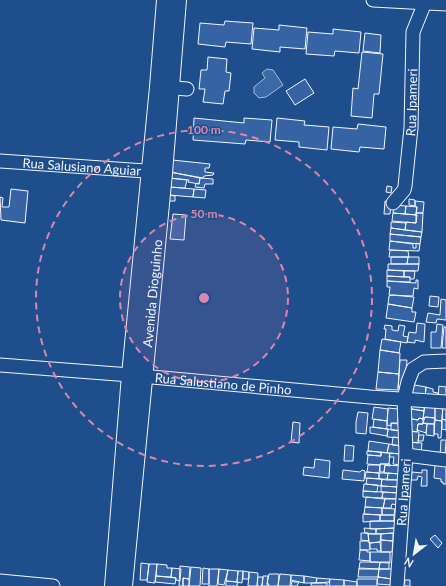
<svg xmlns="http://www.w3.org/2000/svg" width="446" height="586" font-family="Lato,sans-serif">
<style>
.water{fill:#3b69a3;stroke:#a8bbd7}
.building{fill:#3563a3;stroke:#f2f6ff}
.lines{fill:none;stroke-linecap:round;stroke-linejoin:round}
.minor-casing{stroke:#f2f6ff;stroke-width:15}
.major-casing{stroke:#f2f6ff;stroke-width:18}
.minor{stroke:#1f4e8c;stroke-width:13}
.major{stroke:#1f4e8c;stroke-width:16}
.ring{fill:none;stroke:#da87ad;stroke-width:2;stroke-dasharray:7 5}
.labels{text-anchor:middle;stroke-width:3;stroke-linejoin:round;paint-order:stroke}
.street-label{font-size:13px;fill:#f2f6ff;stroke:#1f4e8c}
.centre{fill:#da87ad;stroke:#1f4e8c;stroke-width:2}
.ring-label{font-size:12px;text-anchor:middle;font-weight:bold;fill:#da87ad;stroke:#1f4e8c;stroke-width:3;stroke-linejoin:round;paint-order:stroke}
</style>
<rect width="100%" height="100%" fill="#1f4e8c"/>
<path class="water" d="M267,69L273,70L283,85L266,97L259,98L254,93V87L265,78L262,73Z"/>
<path class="building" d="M225,21L253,23L251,44L226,42L225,47L198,44L200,23L224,25Z
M279,25L307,28L305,49L280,47V52L252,49L254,28L279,30Z
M333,29L361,32L359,53L335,51L334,56L306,54L308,32L333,34Z
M365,33L381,35L380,53L363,51Z
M362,52L383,54L379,94H374L372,118L351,116L353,88L358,89Z
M208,57L227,59L226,72L231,73L229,91H225L223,104L203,102L205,89H199L201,70H207Z
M305,79L314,93L295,105L286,91Z
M194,118L244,123V118L272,120L270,142L246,140L245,144L193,140Z
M277,118L305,121L304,125L329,127L327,150L299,147V142L275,140Z
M358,124L386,127L384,149L360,147L359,152L331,149L333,127L357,129Z
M172,160L210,164L209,168H205V172L214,173L213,175L204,176L203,178L170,172Z
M170,172L200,178L199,184L188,182L189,180L169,178Z
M169,178L187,180L185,188L168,187Z
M200,178L213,179V184H205L204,188L195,187L196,183L199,184Z
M387,186L392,187L391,193L386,192Z
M170,187L194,189L193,197L169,195Z
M11,189L28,191L25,223L1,220L0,197L3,198L2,207H9Z
M194,189L206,190L205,198L193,197Z
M169,195L175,196V201H169Z
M409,199L415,200V206L409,205Z
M385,201L391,202L390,214H384Z
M415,201L424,202L423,213H416L417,207L415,206Z
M394,205L406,206L405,214L393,213Z
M406,206L417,207L416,215L405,214Z
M393,213L417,215L416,223L392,221Z
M416,213H423L422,232L405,230L406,222L416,223Z
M173,214L186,215L184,240L170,239Z
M391,222L406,223L405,230L391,228Z
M391,228L422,232L421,237L390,234Z
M390,234L421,237L420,244L390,241Z
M390,241L413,244V248H416V243L420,244L419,251L389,250Z
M390,250L408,251L409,257H389Z
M391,257H408L407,264H391Z
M408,257H419V264H407Z
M388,264H419L418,271L388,270Z
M387,270L404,271V277L387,276Z
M404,271H415L414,279H410V277H404Z
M387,276L410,277V282L387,281Z
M416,280H418V289L414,288L413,296L389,295L390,287H387V281L416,283Z
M392,295L414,297L412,308L388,304L389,296Z
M430,296L439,297L438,307L429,306Z
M441,299L446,300V320L437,319L436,323L426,322L428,313L440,315Z
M388,304L412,308V312H416L414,322L386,318Z
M417,323L425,324L424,342L415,340V343L407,342L409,332L416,333Z
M437,324L443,325L441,348H431V332H436Z
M385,325L392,326V330L398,331L399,325L405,326L403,336L408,337L407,343L385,339L386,329H384Z
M444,327H446V348H442Z
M382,339L401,342L399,353L380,350Z
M380,350L400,353L399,374L378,372Z
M400,360H407L405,388H398Z
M378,372L399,374L398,390L376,389Z
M409,384L426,387L425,398L408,396Z
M439,386L446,387V398L438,397Z
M426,387L433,389V392L438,393V396L425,398Z
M420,403H425L424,411L405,408Z
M425,403L435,404V418L425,417L424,419H423Z
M435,404H443L442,421L435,420Z
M443,404H446V420L442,419Z
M374,407L388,409L387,421L372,419Z
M388,408L398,409V424L391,423V426L387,425Z
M406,408L424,411L423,419L419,418L418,420L407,418Z
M358,412L368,413L366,434L356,433V422Z
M425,417L435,418L434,424L423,423Z
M419,418L423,419V424H418L417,432L408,431L411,419L418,420Z
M374,419L387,421V429L373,427Z
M442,419L446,420V430L442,429Z
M435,420L442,421L441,438H438V434H434Z
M293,422L300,423L299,443L291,442Z
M391,423H402V431L391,430Z
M423,423L427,424L426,433L417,430L418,424H423Z
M427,424H434V436L426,435Z
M370,427L388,429L387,436L370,433Z
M388,429L402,431L401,438L387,437Z
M411,431L419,432L418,443L410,442Z
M419,435H424L423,441H418Z
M393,437L403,438L402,446L392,445Z
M441,440H446L445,456H440Z
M369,441L389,444L387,453L368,451Z
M410,442L422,443L421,453H412Z
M389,444L402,446V454L387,453Z
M345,445L354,446L353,461H344Z
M367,451L381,452V456L367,455Z
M381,452L390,453L389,464H380V465L367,464L368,455L381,456Z
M390,453L400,454L401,465L393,464L394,457H389Z
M315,459L330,461L329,478L303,475L304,467L314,468Z
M380,464H390V466L385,465L384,472H380Z
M435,464L446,465V484H443V482H441V479L434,478Z
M368,465H380L379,473L367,472Z
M385,465L402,466L401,474L384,473Z
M343,470L360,472L362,470L365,471L364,481L342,479Z
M422,470H427V486H421L422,477L418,476L417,480H411L412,472L422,473Z
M366,472L379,473V479L365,478Z
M379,473H388L387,480L379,479Z
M388,473L401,474L400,480H387Z
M367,478L382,479L381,486L366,484Z
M382,479L399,480L398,487L381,486Z
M364,484L378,485L377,492L363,491Z
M381,486L400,487L399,493L381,492Z
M363,491L383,492L382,498L363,497Z
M383,492L399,493V499L382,498Z
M366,497L385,499L383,508L365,507Z
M385,499H398L397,505L392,504L391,508H383Z
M365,507L382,508V515L364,514Z
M382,508L395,509L394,515H382Z
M363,514L380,515V521L363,522Z
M380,515H394V521H380Z
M370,521H396V528L370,529Z
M364,528L376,529V534L365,533Z
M395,528V533L376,534V529Z
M361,533H368L369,541L361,540Z
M393,533V541L381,540V534Z
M368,534H381L380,542L369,543Z
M435,535L442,543L438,548L430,539Z
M381,540L393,541L392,552H380L381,551Z
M360,541H369L370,550H360Z
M380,542L381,551H377V549H370V543Z
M360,550H367V552H370V561L359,560Z
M370,552H390V563L370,562Z
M360,562H380L379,569H359Z
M380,562H389V569H379Z
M141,563L149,564L147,580H140Z
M149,564H157L155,583L147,582Z
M157,564L167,565V568H172L171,577L156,576Z
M180,566L190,567L189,579L183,578V586H179Z
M191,567L201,568L200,586H189Z
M172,568L181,569L180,581L176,580V578L171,577Z
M203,568L209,569V584H202Z
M359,568L379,569L378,577H358Z
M209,569H219L217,586H209Z
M219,569L228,570L224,585L218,584Z
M379,569H394L392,579L378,577Z
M228,570L238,571L237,582L226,581Z
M238,571H243L242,583L237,582Z
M243,571L249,572V579H243Z
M249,572L258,573L257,586H248Z
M269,574H279L278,586H268L269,584H267Z
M280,574L291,575L290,586H278Z
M291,575L304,576V583L291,580Z
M156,576L176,578L175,584L155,582Z
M263,576H268L267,586H262Z
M304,576L317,578L316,583H304Z
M258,577H263L262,586H257Z
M378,577L392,579V585L377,584Z
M183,578L189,579V586H183Z
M317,578L330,579L329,582L316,583Z
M330,579L344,580V586H329Z
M357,579H377V586H357Z
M344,580L357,582V586H344Z
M405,580H410V586H404Z
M226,581L238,582L237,586H226Z
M292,581L294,582H299L297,586H291Z
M311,583H327V586H311Z"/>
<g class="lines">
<g class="minor-casing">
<g id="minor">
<path d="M373,0L446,4"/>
<path d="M162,87L187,89"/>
<path id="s1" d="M0,161L160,172"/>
<path id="s2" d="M393,203L404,190L405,186L411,128L413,32L426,0"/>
<path id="s3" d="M0,365L130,375L370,397L446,402"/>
<path d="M406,455L446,460"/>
<path d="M0,581L53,586"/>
<path id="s4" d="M397,586L406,455L404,399L408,382L413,369L424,362L446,361"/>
</g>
</g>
<g class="major-casing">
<g id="major">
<path d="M113,586L130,375L158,87L165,0"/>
<path id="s5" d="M124,586L164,173L178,0"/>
</g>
</g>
<use href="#minor" class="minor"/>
<use href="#major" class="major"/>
</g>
<circle cx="204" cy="298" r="84" fill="#da87ad" fill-opacity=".12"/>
<g class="ring">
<circle cx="204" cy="298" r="84"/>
<circle cx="204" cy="298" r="168"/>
</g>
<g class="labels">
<g class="street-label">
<text dy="5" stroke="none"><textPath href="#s2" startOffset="105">Rua Ipameri</textPath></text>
<text dy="5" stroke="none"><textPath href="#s1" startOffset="82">Rua Salusiano Aguiar</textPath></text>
<text dy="5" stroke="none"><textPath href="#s5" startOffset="294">Avenida Dioguinho</textPath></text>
<text dy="5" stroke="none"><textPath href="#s3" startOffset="224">Rua Salustiano de Pinho</textPath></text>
<text dy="5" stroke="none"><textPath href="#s4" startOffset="94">Rua Ipameri</textPath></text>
</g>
</g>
<circle cx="204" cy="298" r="6" class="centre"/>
<g class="ring-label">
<text x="204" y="134">100 m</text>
<text x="204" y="218">50 m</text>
</g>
<g transform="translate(414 554) rotate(211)" stroke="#1f4e8c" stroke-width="3" paint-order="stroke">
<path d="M0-3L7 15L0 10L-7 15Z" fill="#f2f6ff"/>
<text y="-6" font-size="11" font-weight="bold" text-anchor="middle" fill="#f2f6ff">N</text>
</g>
</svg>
